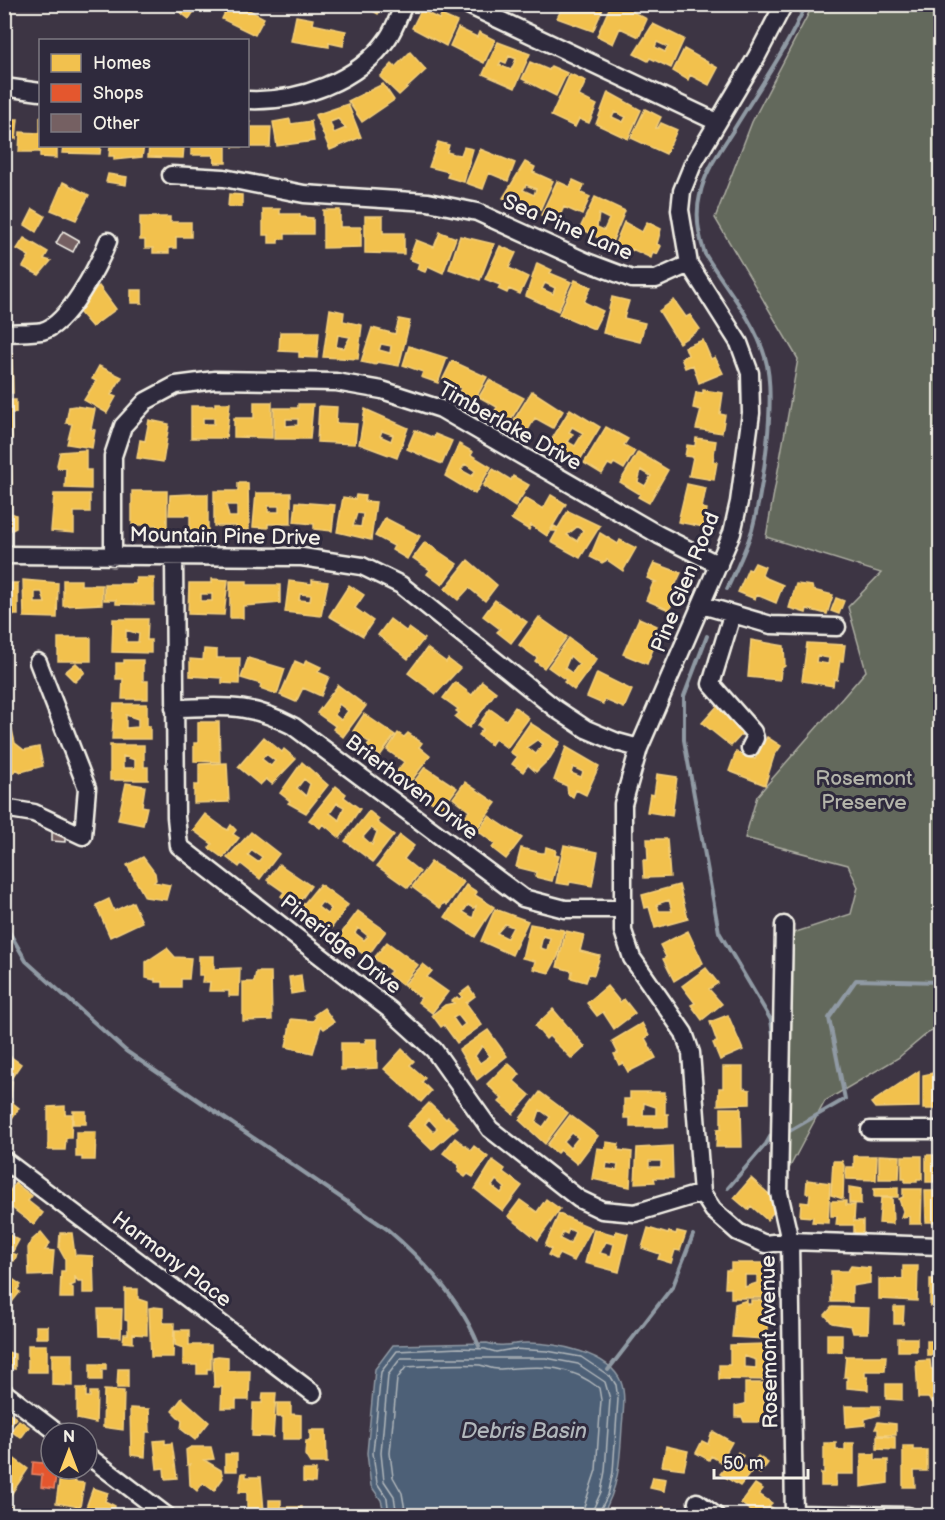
<svg xmlns="http://www.w3.org/2000/svg" width="945" height="1520" font-family="'Balsamiq Sans',sans-serif">
<style>
.green{fill:#64695b;stroke:#acada2;stroke-width:1.5}
.water{fill:#4d6077;stroke:#909aa4;stroke-width:1.5}
.homes{fill:#f2c14e;stroke:#f3cf7c;stroke-width:1.5;fill-rule:evenodd}
.shops{fill:#e4572e;stroke:#e98566;stroke-width:1.5}
.lines{fill:none;stroke-linecap:round;stroke-linejoin:round}
.shore{stroke:#b1b7bb;stroke-width:1.5}
.stream{stroke:#909aa4;stroke-width:4}
.building{fill:#756062;stroke:#f4f1e8;stroke-width:1.5}
.minor-casing{stroke:#f4f1e8;stroke-width:21}
.minor{stroke:#2f2a3d;stroke-width:16}
.labels{text-anchor:middle;stroke-width:6;stroke-linejoin:round;paint-order:stroke}
.street-label{font-size:21px;fill:#f4f1e8;stroke:#2f2a3d}
.park-label{font-size:21px;fill:#b3b4a9;stroke:#2f2a3d}
.water-label{font-size:22px;font-style:italic;fill:#b1b7bb;stroke:#2f2a3d}
</style>
<rect width="100%" height="100%" fill="#3d3544"/>
<filter id="ink" filterUnits="userSpaceOnUse"><feTurbulence type="fractalNoise" baseFrequency=".0167" numOctaves="2"/><feDisplacementMap in="SourceGraphic" scale="12" xChannelSelector="R" yChannelSelector="G"/><feConvolveMatrix kernelMatrix="1 2 1 2 8 2 1 2 1" color-interpolation-filters="sRGB"/></filter>
<g filter="url(#ink)">
<path class="green" d="M813,5H940V1027L928,1033L898,1058L825,1101L784,1178L793,933L851,914L858,887L848,865L745,838L757,796L866,671L848,607L881,573L766,537L798,359L715,218L752,122Z"/>
<path class="water" d="M487,1343C500,1348 513,1343 527,1343C555,1343 609,1352 621,1382C626,1395 623,1413 622,1427C620,1460 619,1487 602,1515H385L381,1500L371,1486L367,1453L375,1369L393,1345Z"/>
<path class="homes" d="M169,4H199L189,19Z
M249,4L247,9L264,18L255,35L222,19L229,4Z
M361,4H382L378,14Z
M564,4L566,5L605,4L593,31L557,18Z
M611,4H618L647,19L639,37L620,28L613,44L597,36Z
M421,10L439,19L441,15L457,22L446,46L412,28Z
M296,16L313,19L312,24L346,31L343,46L329,43V47L291,41Z
M653,24L684,39L671,68L650,58L648,61L634,54ZM657,42L668,47L665,52L655,47Z
M458,28L477,37L479,32L495,40L484,63L450,46Z
M498,42L530,54L515,88L483,74ZM509,56L516,59L511,70L499,65L501,61L506,63Z
M684,49L718,68L709,85L690,75L688,80L673,71Z
M410,52L426,70L399,95L380,77L392,64L395,67Z
M530,62L549,70L551,66L567,73L556,96L522,79Z
M570,74L586,81L579,96L597,105L589,123L579,119L575,127L551,116Z
M383,84L394,100L362,122L348,101Z
M608,92L641,110L628,139L596,124ZM615,112L626,117L623,122L612,117Z
M348,104L361,137L330,150L315,115ZM338,119L346,128L334,133L330,122Z
M645,109L661,117L656,128H658L661,123L677,130L666,154L631,138Z
M40,116V146H57V158L40,157V152H19L20,132L40,133Z
M4,119H18L16,139L4,138Z
M290,119L291,124L311,121L314,141L277,146L273,122Z
M248,122H250V127H271L270,147H232L248,146Z
M438,142L449,145L447,152L454,154L461,155L464,147L473,149L464,182L447,177L449,172L429,167Z
M63,146H101L100,154L62,153Z
M110,146H144L142,157L114,160V156H109Z
M149,146H184L183,158L148,157Z
M191,146H226V163H215L213,155H191Z
M480,149L515,163L508,181L489,173L483,189L466,183Z
M525,162L535,167L533,172L553,181L540,210L519,201L517,204L503,198ZM526,185L536,189L534,195L523,190Z
M108,174L127,177L126,185L106,182Z
M573,180L584,185L581,193L590,197L582,215L564,207L557,222L541,215L557,181L570,187Z
M63,182L89,195L76,220L51,210Z
M229,194L242,195V207H228Z
M595,197L625,211L611,245L580,228ZM599,214L609,219L604,230L597,227Z
M33,209L45,216L36,232L25,225Z
M263,209H280V214H300V217L313,218V234H285V239H278V243H269V235H263Z
M323,210H340V227H361V247L323,248Z
M365,216H383V233H404V254L365,253Z
M140,217H170V222H191V237H176V248H169V253H153V248H145V240H140Z
M624,222L642,232L647,222L661,229L657,244L661,246L657,254L653,252L651,258L632,249L630,253L614,246Z
M440,232L456,238L443,273L428,266L425,272L417,269L419,263L409,259L416,240L434,247Z
M460,236L494,244L480,280L449,269Z
M24,238L48,252L44,259L51,261L39,275L23,267L29,256L17,249Z
M500,246L516,253L509,268L528,277L520,294L509,289L507,293L498,289L500,285L485,279Z
M537,263L552,270L550,273L571,282L558,311L526,296ZM545,283L555,288L553,294L542,289Z
M575,280L591,287L584,302L603,311L594,329L559,314Z
M99,286L116,309L92,327L73,305Z
M131,290H142V303H131Z
M612,297L629,301L624,318L645,323L640,342L603,333Z
M674,300L686,317L690,315L700,329L679,343L659,311Z
M330,309L344,312L343,321L362,325L358,359L323,357ZM338,335L350,337L344,348L336,347Z
M399,319L410,321L399,366L377,362L376,365L361,362L372,328L395,334ZM381,344L391,346L390,353L379,350Z
M280,332H319L317,358L299,357V352L279,351Z
M703,340L711,359L715,357L723,373L699,383L693,365L685,368L681,358L688,355L685,347Z
M409,346L447,358L438,383L421,377L423,372L403,365Z
M4,354H12L13,393H4Z
M452,361L487,377L475,400L459,392L461,388L443,379Z
M99,366L122,377L111,395L116,397L107,413L84,400L96,381L92,379Z
M489,380L524,398L510,421L495,411L497,407L479,397Z
M703,390L723,393L720,414L725,415L722,433L696,429L701,410L693,408L696,392L703,393Z
M532,391L563,411L553,428L535,418L527,432L512,423Z
M4,400H16V413H11L12,438H4Z
M254,402H272V438L234,437V418H254Z
M215,403H230L226,438H191V406H215ZM203,418H214V424H203Z
M298,404H313L310,439H274V408H298ZM286,419H298V425L286,426Z
M75,406L95,409L91,429L95,430L92,448L67,444L72,424L66,423L69,407Z
M319,406L337,407L336,423L357,424L355,444L317,442Z
M365,409L408,428L397,458L359,444ZM382,431L393,435L391,441L380,436Z
M570,409L600,427L580,460L549,444ZM572,427L583,433L575,446L568,442L573,434L569,432Z
M149,420L169,424L163,462L137,458L140,440L145,441Z
M606,427L628,439L624,445L635,451L624,469L614,463L612,466L608,464L602,474L584,463Z
M415,430L434,438L435,434L452,441L442,464L407,449Z
M696,438L716,441L713,461L717,462L714,480L689,476L693,457L685,456L687,445L695,446Z
M459,444L473,452L471,455L491,467L475,494L445,476ZM465,464L475,471L472,476L461,470Z
M4,445H11L12,484H4Z
M86,450V470H91V489L65,488L66,468H58L57,465L60,452Z
M638,452L668,470L649,503L638,497L640,494L620,482ZM641,470L651,476L645,486L638,482Z
M493,469L511,480L513,476L529,485L515,507L483,486Z
M238,483H248L249,530L236,529V526H214V491H238ZM226,505H237V517H229Z
M687,484L706,488L702,508L707,509L704,527L678,522Z
M4,491H11V513L16,515V528L12,530H4Z
M132,491H167V529H156V525H132Z
M256,493H291V524H268V528L253,527ZM268,506H279V512H268Z
M54,494H90V512H74V533L51,531Z
M192,494H208V531H190V515H169L170,495Z
M356,495L365,496L364,501L376,502L371,540L337,532L343,497L355,499ZM357,513L363,514L361,527L353,526Z
M551,495L566,504L547,536L531,525L529,530L511,519L525,498L543,509Z
M296,502L335,505L332,531L314,529V524L294,522Z
M568,511L600,526L580,558L551,542L557,531H551L554,526L558,528ZM577,527L583,530L577,541L567,535Z
M385,518L420,536L407,559L392,550L394,546L375,536Z
M600,533L618,544L620,540L636,548L623,571L607,560L602,563L590,557Z
M425,542L457,564L442,585L427,574L430,570L413,558Z
M468,560L497,585L485,601L469,588L458,600L445,589Z
M654,563L681,573L672,592L677,594L669,610L646,600L653,583L656,582L647,578Z
M755,563L765,567L762,575L764,577L783,585L776,603L757,595L755,599L738,592L748,569L751,570Z
M136,578H154V605L116,604V600H104V584H136Z
M212,579L228,580L224,615L188,614L189,583H212ZM201,594H212V601H201Z
M23,580L58,583L57,618L24,617ZM35,592H42L45,603H35Z
M63,580H81V585H102V604L63,606Z
M312,580L328,582L321,616L285,612L289,581L312,584ZM300,594L311,595L310,601L299,600Z
M230,581H247V585H280V603L243,606V618H230Z
M4,583H18V615H4Z
M796,584L812,586L813,590L833,595L827,614L807,609L806,613L789,608Z
M349,585L364,595L355,608L373,621L363,636L329,616Z
M836,598L844,601L839,614L831,611Z
M495,600L527,622L511,643L497,632L500,629L483,616Z
M539,617L567,637L544,668L535,661L537,658L519,645Z
M639,618L657,626L649,645L654,647L647,664L623,654Z
M113,619H148L147,640H151V653L112,652ZM126,630L139,634L138,642H126Z
M390,619L406,631L409,628L424,639L408,659L378,635Z
M58,638H91V661H58Z
M569,638L597,659L574,690L564,682L566,680L548,667ZM570,656L579,664L572,673L565,668Z
M751,640L784,646L785,666L781,669L780,680L748,677Z
M807,643L845,645L843,661H840L837,680L834,679L833,686L802,681ZM817,656L829,658L828,664L816,662Z
M427,648L446,662L448,659L460,668L436,694L408,673Z
M204,649L217,650V658H240L239,684L222,683V678L190,676V659L203,660Z
M248,658L285,669L277,694L260,688L261,684L241,678Z
M124,660H143V681H148V699H122L123,679H116V663H124Z
M306,660L321,667L318,672L329,677L321,696L303,688L296,702L280,695L295,661L304,665Z
M76,663L85,672L75,682L65,672Z
M597,673L632,690L624,708L605,700L603,704L587,697Z
M482,681L496,692L469,728L455,717L459,713L456,711L458,709L443,698L455,682L472,695Z
M338,685L366,706L343,737L333,729L335,726L317,713ZM339,704L348,711L341,720L335,715Z
M720,703L729,712L726,716L744,732L731,746L702,723Z
M114,704H147V726H150V739H112ZM126,715L138,719V727L126,728Z
M515,707L529,718L507,748L495,739L491,745L478,735L483,729L478,725L490,709L506,720Z
M364,714L395,735L380,756L367,746L370,743L353,731Z
M9,717L15,743L24,750L39,747L43,766L21,772L16,769L14,773L4,767V718Z
M198,722H219L220,762L194,761V743H198Z
M530,723L560,742L550,758L536,772L528,765L523,772L512,764L517,757L510,752ZM537,740L543,744L536,754L527,747Z
M398,733L404,737L408,733L422,743L419,747L430,756L408,785L394,775L404,762L387,750Z
M264,737L282,752L284,749L296,759L272,784L266,779L260,785L238,767ZM266,754L275,761L271,766L262,759Z
M767,737L781,746L774,756L765,785L729,771L736,752L755,759Z
M110,745H144V767H148V780H110ZM123,756L135,760V768H123Z
M566,747L599,766L586,795L576,790L573,797L568,794L567,786L554,780ZM573,767L583,772L581,777L571,773Z
M302,762L328,785L306,813L288,803L290,801L280,793ZM304,779L310,784L306,796L297,788Z
M227,763L229,802L194,803V785H199V764Z
M425,767L457,788L442,809L427,799L430,795L413,783Z
M657,774L677,777L672,816L647,812L650,794L654,795Z
M465,782L496,803L474,833L460,823L469,811L453,798Z
M126,783L145,786L142,806L147,807L143,825L118,820Z
M336,786L346,794L344,797L360,809L340,838L323,824L320,828L309,820ZM337,803L344,807L339,820L330,813Z
M369,811L379,819L377,822L394,835L373,862L345,841ZM371,828L377,832L372,845L363,837Z
M205,814L224,828L228,830L231,825L236,830L233,834L239,838L223,858L209,848L212,844L193,830Z
M489,816L522,838L506,859L492,848L495,844L478,831Z
M251,832L279,854L260,879L241,864L239,867L227,858ZM252,850L262,857L258,862L248,855Z
M400,835L414,846L404,859L420,872L408,888L377,866Z
M647,839H667L670,877L644,878L643,860H648Z
M564,845L598,852L592,886L570,882L569,885L556,883Z
M546,847L556,850L555,855L559,856L552,881L535,877L536,872L516,867L521,848L541,853H545Z
M143,857L155,873L156,880L154,882L170,885L166,900L145,897L127,865Z
M431,862L464,882L447,905L444,903L440,908L412,887Z
M279,864L311,886L296,907L281,896L284,892L267,880Z
M320,884L348,905L330,930L298,911ZM322,902L331,909L327,914L318,907Z
M466,885L477,892L475,895L494,907L475,937L445,917ZM468,905L473,908L476,906L473,918L463,912Z
M679,885L688,919L655,928L649,907L645,908L642,895ZM669,900L672,911H659L657,904Z
M109,899L114,911L133,902L142,922L110,937L96,905Z
M495,909L528,921L512,955L481,941ZM505,924L513,927L507,938L497,933Z
M358,911L386,931L367,957L348,943L346,945L337,939ZM358,928L368,936L364,940L355,933Z
M530,924L564,930L558,956L549,973L533,969L535,961L522,958ZM543,936L550,938L547,950L540,948Z
M566,931L584,935L580,951L600,956L594,975L589,974L586,982L571,978L572,971L557,967Z
M688,931L703,963L674,981L663,959L666,957L660,945Z
M387,942L418,965L402,985L388,974L391,971L374,958Z
M167,948L175,957L191,958L189,979H181V987H163V982H155V978L154,980L146,978V962Z
M199,956H214V969L240,968L239,996H229V991H209L210,982H202L203,975H199Z
M423,964L432,971L427,977L448,992L432,1013L418,1002L421,998L404,985Z
M706,968L718,983L709,989L722,1004L702,1020L691,1005L695,1003L682,986Z
M256,972H271L272,1020L243,1021V982H254Z
M301,975L303,992L291,994L289,977Z
M607,986L620,1002L624,999L635,1013L614,1029L603,1012L597,1016L587,1003Z
M469,987L475,996L466,1003L482,1025L457,1043L444,1025L441,1027L432,1015L445,1005L454,1003L452,1001L457,997L459,999L462,997L460,994ZM458,1015L465,1024L460,1028L453,1018Z
M324,1008L334,1022L324,1029L321,1026L313,1053L286,1047L291,1019L313,1021L316,1017L314,1015Z
M553,1009L585,1047L572,1059L549,1036L546,1039L535,1026Z
M728,1015L743,1050L720,1060L713,1043L717,1042L710,1022Z
M642,1023L649,1036L645,1038L656,1058L628,1072L623,1063L619,1065L614,1054L618,1053L612,1041Z
M488,1030L507,1056L477,1080L459,1050ZM482,1046L490,1056L480,1063L475,1056Z
M366,1039H377V1068L341,1070V1043H366Z
M402,1049L414,1061L410,1065L425,1078L422,1082L431,1091L421,1102L384,1069Z
M4,1052L21,1064L10,1080L12,1081L11,1097L4,1092Z
M508,1063L520,1074L514,1081L530,1095L513,1114L499,1102L502,1099L487,1084Z
M723,1067H743V1088L750,1090V1104L718,1105L719,1088H723Z
M919,1071V1107L875,1108L871,1103Z
M938,1072L940,1109H923V1075Z
M540,1092L568,1113L545,1144L519,1120ZM540,1110L550,1117L543,1127L536,1122Z
M630,1092H665V1114H668V1127H630V1118H624V1099H630ZM644,1103L656,1107V1115H643Z
M4,1096L19,1108L6,1127L4,1126Z
M429,1103L446,1119L448,1117L458,1127L432,1150L407,1126ZM429,1119L437,1128L433,1132L425,1124Z
M65,1106V1114H72L71,1138H66L65,1150H48V1107Z
M721,1108H741L742,1147H716L717,1129H721Z
M73,1111H86V1124H73Z
M570,1115L598,1136L577,1164L560,1150L557,1153L547,1145ZM572,1133L578,1138L570,1148L564,1142Z
M76,1132H96L95,1160H82V1157H76Z
M455,1138L471,1150L474,1146L488,1157L473,1177L468,1174L465,1177L458,1172L459,1165L443,1153Z
M606,1142L619,1144L618,1150L632,1152L630,1187L592,1179L597,1148L605,1149ZM607,1163L618,1165L617,1170L606,1169Z
M672,1146L673,1178H654L655,1182L635,1183L637,1148ZM649,1161H661V1167H649Z
M879,1155L900,1156L899,1179H879Z
M926,1155H940V1182H926Z
M854,1156H877L876,1180L846,1179V1167H854Z
M902,1156H922V1179H917V1182H905V1179H902Z
M493,1160L505,1169L503,1172L522,1186L503,1211L475,1189ZM496,1180L505,1188L501,1193L492,1186Z
M833,1161H842L844,1166L843,1199L831,1195Z
M751,1178L780,1204L767,1220L751,1206L748,1210L734,1198Z
M807,1180L830,1183L828,1223L812,1222L813,1217L800,1216L801,1202L809,1203L810,1194L806,1193Z
M15,1183L32,1196L28,1201L43,1213L34,1225L12,1208L8,1213L4,1211V1187L10,1191Z
M849,1187L861,1189V1204L849,1203Z
M938,1187H940V1222H926L925,1191H938Z
M898,1188V1197H874V1189Z
M903,1189H922L921,1224H909V1216L901,1217L903,1211L899,1199L903,1197Z
M881,1198H892L893,1224L879,1223Z
M546,1199L560,1209L538,1240L508,1216L520,1200L537,1212Z
M831,1201H846V1205H855L854,1221H863V1233H854V1225H836L837,1216H831Z
M559,1214L592,1228L574,1261L559,1254L556,1259L548,1255L551,1249L545,1246ZM569,1229L575,1232L570,1244L560,1239L563,1232L567,1234Z
M648,1228L668,1234L669,1232L676,1234L677,1231L686,1233L680,1251L675,1250L671,1263L658,1259L660,1254L642,1248Z
M594,1229L615,1235L616,1231L628,1234L619,1272L585,1263ZM606,1242L614,1244L611,1256L600,1253Z
M4,1232L19,1240L12,1253L17,1255L14,1261L4,1260Z
M41,1232L50,1243L45,1250L54,1251L52,1275L29,1276L28,1248L31,1241Z
M60,1233H72L75,1255L93,1256L94,1293H83V1281H78L75,1277V1284L70,1286L73,1288V1298H60L61,1271H65V1259L59,1248Z
M731,1263H768L770,1276H766V1298H731V1288H725L726,1270H731ZM745,1275H757V1283L745,1287Z
M851,1266L870,1268V1283L852,1286V1302H831V1271H848Z
M903,1266H918L917,1301L879,1299V1279H903Z
M4,1273L21,1285L17,1290L20,1292L5,1311Z
M930,1279H940V1306H930Z
M125,1289H138V1299L147,1302V1335L133,1334V1343L123,1342L124,1334H128V1321L125,1320Z
M747,1300V1304H751V1300H770L766,1339L732,1337L735,1304Z
M154,1307L163,1308V1323H174L173,1357H151L149,1308Z
M832,1307L869,1308L868,1333H853L851,1326L832,1323L825,1315Z
M894,1307H904L903,1324H894Z
M98,1309H122L121,1337L99,1336Z
M36,1326H48V1338H36Z
M175,1330H189V1345H211V1369H207V1374H197V1365H183V1348L175,1345Z
M827,1334H842V1352H827Z
M898,1338H917V1351H898Z
M927,1341H940V1355H927Z
M765,1344V1380L719,1379V1365H730V1345ZM744,1356L756,1360V1368L744,1367Z
M28,1345H47V1372H28Z
M4,1351L15,1354V1369L4,1367Z
M52,1354H73V1386L52,1385Z
M218,1356L228,1357V1371H250L249,1400H236V1408H221L222,1387H214L213,1357Z
M846,1356H886L885,1371H865V1377H868V1390L847,1388V1377H844Z
M930,1360L931,1369H940V1428H937L936,1406L928,1398H918L916,1361Z
M90,1364H106V1369H102V1380H90Z
M118,1369H128V1388H117Z
M745,1383H765L764,1404H770V1422H744L742,1417H735V1406L745,1404Z
M886,1384H902V1400L886,1399Z
M77,1388H86V1397H90V1392H97L96,1423L77,1419Z
M104,1390L124,1391L123,1430L103,1427Z
M263,1393H276L273,1437L252,1436L253,1403H262Z
M182,1398L209,1422L195,1440L181,1429L182,1421L172,1411Z
M277,1403H291V1414L301,1415V1439H283V1417H277Z
M845,1406H880L879,1415L865,1419V1425L846,1427Z
M130,1408L149,1409L150,1432H146L145,1457L131,1455Z
M4,1409L16,1418L7,1429L4,1428Z
M19,1420L29,1427L21,1438L11,1431Z
M878,1422L896,1424V1435H878V1429H875Z
M310,1430H326L327,1463H310L305,1455L306,1441H310Z
M714,1432L732,1442L721,1462L711,1456L709,1460L696,1453L702,1441L708,1444L711,1434Z
M877,1436L895,1437V1450L877,1449Z
M165,1440V1444L172,1443L177,1478L165,1479L164,1468L157,1469L154,1441Z
M824,1443H836V1450H845V1443H854V1474H836V1486H821V1473H824Z
M666,1446L688,1451L684,1469L662,1466Z
M903,1446H913V1450H927V1471H914L915,1487H903Z
M211,1447L214,1459L204,1460L221,1470L223,1478L214,1491L203,1483L197,1491L190,1485L189,1465L191,1464L187,1465L186,1450L191,1447Z
M738,1452L743,1456L739,1462L752,1471L740,1486L720,1474Z
M225,1454H237V1471H225Z
M861,1454H875V1460H888V1483L861,1487Z
M758,1456L768,1463L760,1474L750,1467Z
M12,1457L28,1469L10,1496L4,1492V1467Z
M937,1464H940V1486H938Z
M61,1469L75,1471V1482L84,1483L80,1507L56,1503Z
M303,1470H316L315,1483L303,1482Z
M242,1473H246V1477H261L264,1511H247V1492H239Z
M653,1477L666,1479L664,1491L650,1488Z
M755,1484L763,1489L759,1494L772,1503L769,1506L774,1509L770,1516H757L741,1503Z
M93,1488L108,1493L105,1501L115,1506L114,1516H83Z
M269,1500H281V1507H302V1516L269,1515Z
M4,1503L17,1511L14,1516H4Z
M663,1507L670,1515L653,1516Z"/>
<path class="shops" d="M44,1451L51,1452V1469H57L54,1489L41,1487L42,1475L32,1474L33,1462L43,1463Z"/>
<g class="lines">
<path class="shore" d="M389,1516L387,1498L377,1483L373,1453L381,1372L397,1351L459,1348L485,1349L496,1352L513,1349L547,1351L581,1357L611,1377L616,1385L618,1399L613,1472L608,1495L597,1516
M397,1516L394,1496L384,1481L381,1453L388,1375L401,1358H546L578,1364L605,1382L610,1399L605,1471L601,1492L590,1516
M406,1516L402,1493L393,1477L390,1453L397,1379L406,1367C430,1366 456,1363 480,1365C486,1366 491,1369 498,1369C537,1367 565,1361 599,1388L601,1400L596,1470L581,1516"/>
<path class="stream" d="M727,589C736,570 746,550 752,530C763,489 777,396 765,357C754,319 725,287 705,254C698,234 695,215 700,195C705,170 721,150 734,129C759,88 787,49 806,4
M707,636L684,696V740L719,932L771,1020L774,1042
M4,923L26,961L126,1051L387,1229C423,1260 461,1300 479,1346
M786,1133L845,1099L829,1018L856,980L940,982
M728,1188L766,1144L774,1130
M608,1370L673,1286L693,1235"/>
</g>
<path class="building" d="M63,231L79,240L73,252L56,243Z
M52,827L65,828V842L52,841Z"/>
<g class="lines">
<g class="minor-casing">
<path id="minor" d="M466,4L717,122
M784,4L757,56L693,164L682,191L680,210L689,264L739,343L750,373L751,413L739,502L732,533L639,748L623,804V931L632,958L684,1033L691,1053L702,1193L713,1210L738,1232L765,1244L790,1241L940,1246
M4,87L40,92
M248,100C298,102 358,82 388,38C395,28 399,15 404,4
M171,175L224,178L304,194L428,202L477,212L587,262L632,279H656L689,264
M4,333C17,332 31,333 42,331C68,325 99,264 108,241
M4,555L302,557L362,566L401,585L556,709L586,729L617,742L639,748
M113,557V456L123,426L146,401L176,385L215,380L336,382L382,390L441,409L659,535L719,565
M174,557L176,817L179,846L390,1010L434,1050L490,1129L579,1199L602,1210L635,1213L702,1193
M702,605L771,625L837,627
M732,615L711,684L753,732L755,738L750,748
M174,708C225,707 246,702 293,726L523,898L565,909H621
M4,808L34,813L83,836L87,788L38,662
M784,925L779,1193L790,1241L794,1516
M870,1130H940
M4,1160L313,1393
M4,1392L58,1433
M87,1455L167,1516
M697,1502L716,1516
M794,1514L908,1516"/>
</g>
<use href="#minor" class="minor"/>
</g>
</g>
<g class="labels">
<g class="street-label">
<text transform="translate(568 227) rotate(23)" y="7">Sea Pine Lane</text>
<text transform="translate(510 426) rotate(29)" y="7">Timberlake Drive</text>
<text transform="translate(225 536) rotate(1)" y="7">Mountain Pine Drive</text>
<text transform="translate(685 582) rotate(-68)" y="7">Pine Glen Road</text>
<text transform="translate(412 787) rotate(37)" y="7">Brierhaven Drive</text>
<text transform="translate(341 944) rotate(38)" y="7">Pineridge Drive</text>
<text transform="translate(172 1259) rotate(37)" y="7">Harmony Place</text>
<text transform="translate(769 1342) rotate(-91)" y="7">Rosemont Avenue</text>
</g>
<g class="park-label">
<text x="864" y="785">Rosemont<tspan x="864" dy="24">Preserve</tspan></text>
</g>
<g class="water-label">
<text x="524" y="1438">Debris Basin</text>
</g>
</g>
<rect width="945" height="1520" fill="none" stroke="#2f2a3d" stroke-width="24"/>
<rect x="12" y="12" width="921" height="1496" fill="none" stroke="#f4f1e8" stroke-width="2" filter="url(#ink)"/>
<rect x="39" y="39" width="210" height="108" fill="#2f2a3d" stroke="#7e7a81" stroke-width="1.5"/>
<rect x="51" y="54" width="30" height="18" fill="#f2c14e" stroke="#7e7a81" stroke-width="1.5"/>
<text x="93" y="69" font-size="18" fill="#f4f1e8">Homes</text>
<rect x="51" y="84" width="30" height="18" fill="#e4572e" stroke="#7e7a81" stroke-width="1.5"/>
<text x="93" y="99" font-size="18" fill="#f4f1e8">Shops</text>
<rect x="51" y="114" width="30" height="18" fill="#756062" stroke="#7e7a81" stroke-width="1.5"/>
<text x="93" y="129" font-size="18" fill="#f4f1e8">Other</text>
<g transform="translate(69 1451)"><circle r="28" fill="#2f2a3d" stroke="#7e7a81" stroke-width="1.5"/>
<path d="M0-4.5L10 22L0 15L-10 22Z" fill="#ffd166"/>
<text y="-9" font-size="16" font-weight="bold" text-anchor="middle" fill="#f4f1e8">N</text>
</g>
<path d="M714 1469v9h94v-9" fill="none" stroke="#f4f1e8" stroke-width="3"/>
<text x="723" y="1469" font-size="18" fill="#f4f1e8" stroke="#2f2a3d" stroke-width="4.5" paint-order="stroke">50 m</text>
</svg>
